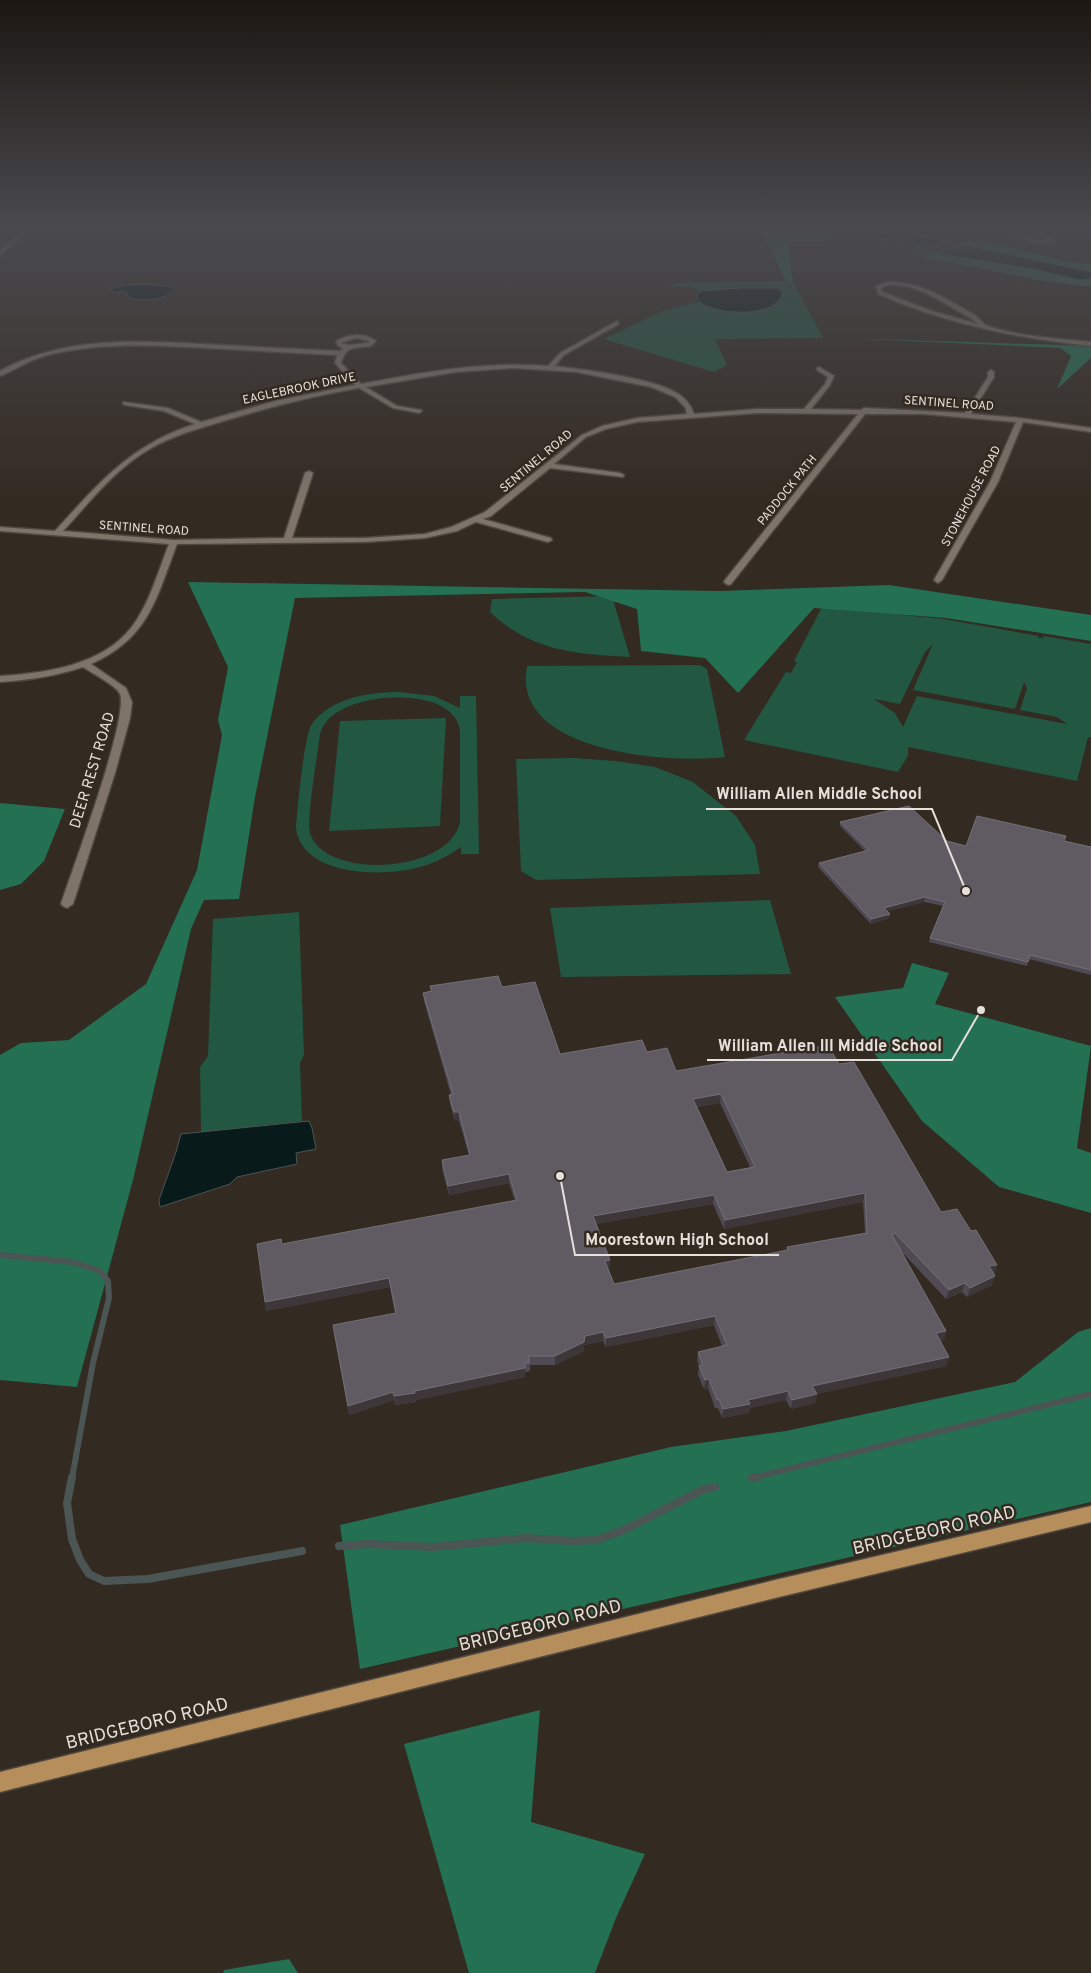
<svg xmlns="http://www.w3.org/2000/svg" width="1091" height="1973" font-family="Overpass,sans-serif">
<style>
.green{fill:#225741;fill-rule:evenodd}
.forest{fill:#237052}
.water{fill:#091a1b;stroke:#4b5554}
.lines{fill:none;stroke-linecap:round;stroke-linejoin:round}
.stream-far2{stroke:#4b5554;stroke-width:2.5}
.stream-far1{stroke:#4b5554;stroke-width:6}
.stream{stroke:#4b5554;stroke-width:8}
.minor-casing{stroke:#4f4840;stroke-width:3}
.major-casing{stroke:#4f4840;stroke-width:3}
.minor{fill:#7f7469;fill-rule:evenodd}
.major{fill:#b68e5c;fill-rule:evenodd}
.wall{fill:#504a55;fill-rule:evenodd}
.shaded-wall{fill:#3e373a}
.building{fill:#605a63;stroke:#756f76;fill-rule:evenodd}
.labels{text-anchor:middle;stroke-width:5;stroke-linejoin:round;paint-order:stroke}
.far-street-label{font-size:12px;fill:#e6e0da;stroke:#332a21}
.street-label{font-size:15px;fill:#e6e0da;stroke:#332a21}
.near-street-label{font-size:18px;fill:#e6e0da;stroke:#332a21}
.leader{fill:none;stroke:#e6e0da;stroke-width:2}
.callout-dot{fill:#e6e0da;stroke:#332a21;stroke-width:2}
.callout-label{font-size:16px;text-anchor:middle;font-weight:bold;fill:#e6e0da;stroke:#332a21;stroke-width:5;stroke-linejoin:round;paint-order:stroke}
</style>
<rect width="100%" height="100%" fill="#332a21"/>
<path class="green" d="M786,281L793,282L823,338L715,339L727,365L714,372L604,339L665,310L702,301L701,294L693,287H671L675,283Z
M612,596L630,657C575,654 531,651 490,612L492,599Z
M822,607L944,619L1039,636L1038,638H1043L1044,636L1091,644V738L1088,737L1077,781L908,747V756L898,772L744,740L786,672L791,673L797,662L794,661ZM933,644L913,690L1015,709L1024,682L1027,688L1020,710L1057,717L1067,724L917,696L903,727L895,713L874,699L900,704L925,652Z
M700,665L707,669L725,757C669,764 510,753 527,666Z
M399,692L434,696L460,708V696H476L479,854H461V847C447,857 433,864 416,868C381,877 303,876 296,829C297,811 304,735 312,724C330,698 370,692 399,692ZM383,698C409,696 454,698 460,730V822C449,874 324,880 310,833C306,819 318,753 320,734C327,709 360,701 383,698Z
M446,718L440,826L329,831L340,721Z
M574,758L616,761L655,767L693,782L736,816L755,845L760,874L536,880L521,871L516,759Z
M770,900L791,974L561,977L550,908Z
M299,912L304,1055L300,1063L302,1121L201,1132L200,1067L208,1056L213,919Z"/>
<path class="forest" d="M760,229H816L832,236L820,242L788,241L793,282L786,281Z
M983,241L1069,262L1091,264V287L1044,281L923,257L967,242Z
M845,338L1091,346V358L1057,389L1071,356L1060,348Z
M188,582L719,591L889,585L1091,615V641L946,618L814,608L738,693L705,658L641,651L637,609L585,592L295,598L255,797L239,899L204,900L191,929L133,1180L77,1387L0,1380V1055L21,1043L69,1040L146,984L197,870L222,735L218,720L228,667Z
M0,803L65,809L44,861L21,884L0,890Z
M912,963L949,973L935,1004L1091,1046L1077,1148L1091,1153V1213L999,1187L922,1121L835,997L903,988Z
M1091,1328V1502L360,1669L340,1525L671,1447L786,1431L1015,1382L1078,1332Z
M540,1710L531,1822L645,1854L616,1918L595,1973H469L404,1744Z
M289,1959L298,1973H223L224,1970Z"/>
<path class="water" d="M849,229H895L948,242L921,250Z
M965,245L1091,272V279L1080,280L1033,269L940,254L943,251Z
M139,284L170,286L174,288C165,303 147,300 131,299L125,292H113L108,289L126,285Z
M741,288H777L782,291C783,321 700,316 696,296L701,291Z
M309,1121L312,1128L316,1149L296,1153L297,1164L237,1177L230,1184L160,1207L159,1200L176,1152L181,1134Z"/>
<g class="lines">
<path class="stream-far2" d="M917,246L921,248L922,253L935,257L1062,281L1091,283"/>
<path class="stream-far1" d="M0,1255L73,1262L100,1271L108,1281L109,1298L93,1363L72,1478
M752,1478L1091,1394"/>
<path class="stream" d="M72,1477L67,1503L72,1539L80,1560L89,1574L104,1581L148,1579L302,1551
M752,1478L757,1477
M339,1546L368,1544L433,1547L525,1538L572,1541L597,1540L624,1530L702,1490L715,1487"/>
<g class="minor-casing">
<path id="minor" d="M23,229H29L0,256V251Z
M1021,229L1024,231L1019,235L1034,240L1047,241L1030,230L1034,229L1054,241L1038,244L1015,237L1014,232Z
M888,282C920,281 947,299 973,314C979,317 983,325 988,326C1020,337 1057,338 1091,342V346C1017,338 946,324 878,294L876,286ZM888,285C915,284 936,298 958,311C965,315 972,318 978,324L932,311L882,292L881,288Z
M617,321L619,324L564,355L555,366C586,370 656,378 680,395C687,400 691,406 694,414L757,409H804L825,384L828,377L817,370V368L819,367L834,376L830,385L811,409L861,410L864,408L965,413L988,377V372L991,370L994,372V377L971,414L1020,418L1091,428V432L1023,422L998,482L942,580L938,583L934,580L990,482L1016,422L924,414H865L731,584L728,585L724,582L725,580L858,414L757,413L637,422L606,429L586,437L554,464L620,473L624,475L623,477L550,468L491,516L483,519L551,538L552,540L548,542L476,522L457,531L425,538L365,542L177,544C156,599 149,638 91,664L126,688L132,702L130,718L115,773L73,904L67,908L63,906L61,904C72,870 129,719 120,694C117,686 92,673 83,667C56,676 29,680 0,682V676C45,673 101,666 131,628C149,605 158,572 169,544L0,531V527L55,531C99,483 130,445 195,424L164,411L125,405L123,404V402L168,408L201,422L275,401L355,385L335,363L337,355C299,353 261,351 223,349C166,346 108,341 52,354C32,358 18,369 0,376V371C67,334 146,341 221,345C260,347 300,349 340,351L343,348L338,346L336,341C348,334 364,332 376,341L371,346C355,349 347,344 341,363L361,384C424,372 485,361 548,366L560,353ZM356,338L369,341L367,343L348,345L341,343ZM513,368L576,372L651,387L675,397L685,407L687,414L637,418L602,426L582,435L485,512L451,527L425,534L365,538H292L313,473L309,471L305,473L284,538L174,540L63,531C89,503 114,470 148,450C166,439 184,433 204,427C255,411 306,397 359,388L393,408L419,413L422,411L421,410L397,406L366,387L456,372Z"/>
</g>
<g class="major-casing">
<path id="major" d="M1091,1506V1522L775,1598L0,1792V1772L775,1580Z"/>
</g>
<use href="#minor" class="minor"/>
<use href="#major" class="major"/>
</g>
<path class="wall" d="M840,822L947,841L966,846L1064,841L1091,847V975L1029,959L1027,966L929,942L930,938L943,906L924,902L887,911L890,914L889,918L871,924L818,867L819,863L865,851L840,826Z
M430,986L502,987L560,1054L647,1052L676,1071L839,1064L941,1212L995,1274H994L992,1285L967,1297L962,1292L946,1299L901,1251L946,1331L944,1340L940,1341L949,1357L946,1366L816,1394L815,1403L791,1409L786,1400L750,1408L749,1413L722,1418L718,1408H715L708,1388L704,1389L698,1375L699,1366L697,1360L698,1352L722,1346L714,1325L606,1347L603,1341L584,1345V1351L555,1365H530V1371L525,1372V1377L416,1400V1402L395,1405L394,1400L349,1415L334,1334L395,1313L390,1287L266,1311L265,1302L282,1244L515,1201L509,1183L449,1195L442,1169V1160L469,1155L459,1121H455L450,1104L449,1095H451L424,1001L423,993L431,992ZM720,1103L750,1167L727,1172L697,1107ZM863,1202L865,1233L787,1247L786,1251L614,1284L608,1269H609L610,1260L596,1224L713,1204L724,1229Z"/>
<path class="shaded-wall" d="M925,897L924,902L883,912L884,908Z
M890,914L889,918L871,924V919Z
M721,1094L720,1103L692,1108L693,1099Z
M454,1112H459V1121H455Z
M509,1174V1183L449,1195L448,1186Z
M865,1193L863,1202L724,1229L725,1220Z
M714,1195L713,1204L592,1225L593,1216Z
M610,1260L609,1269L604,1270L605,1261Z
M997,1265L995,1274L987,1275L989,1266Z
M995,1276L992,1285L967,1297L970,1288Z
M389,1278L390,1287L266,1311L265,1302Z
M965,1283L962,1292L946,1299L949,1290Z
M715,1316L714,1325L606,1347V1338Z
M946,1331L944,1340L933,1342L936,1333Z
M603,1332V1341L584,1345V1351L555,1365V1356L585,1336Z
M949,1357L946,1366L811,1395L812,1386Z
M525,1363V1377L416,1400V1402L395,1405L394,1396Z
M709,1379L708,1388L704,1389L705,1380Z
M788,1391L786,1400L750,1408L749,1413L722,1418L723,1409L748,1400Z
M393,1392L394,1400L349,1415L348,1406Z
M817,1394L815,1403L791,1409L792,1400Z"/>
<path class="building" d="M909,806L947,841L966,846L977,816L1066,836L1064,841L1091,847V970L1030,955L1028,962L930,938L945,902L925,897L884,908L890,914L871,919L819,863L869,850L840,822Z
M498,976L502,987L535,982L560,1054L642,1040L647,1052L667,1048L676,1071L828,1045L839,1064L854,1062L941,1212L957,1209L971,1231L976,1230L997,1265L989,1266L995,1276L970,1288L965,1283L949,1290L895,1233L892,1235L946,1331L936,1333L949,1357L812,1386L817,1394L792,1400L788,1391L748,1400L750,1404L723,1409L719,1399L717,1400L709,1379L705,1380L699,1366L703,1365L698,1352L727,1345L715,1316L606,1338L603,1332L585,1336L584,1342L555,1356H529V1363H525V1368L415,1391V1393L394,1396L393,1392L348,1406L333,1325L396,1313L389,1278L265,1302L257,1244L281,1239L282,1244L517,1200L509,1174L448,1186L442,1160L470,1155L459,1112H454L449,1095L453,1094L423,993L432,991L430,986ZM721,1094L755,1167L727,1172L693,1099ZM865,1193L867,1233L787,1247L788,1250L614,1284L605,1261L610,1260L593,1216L714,1195L725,1220Z"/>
<linearGradient id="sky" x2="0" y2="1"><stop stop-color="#1c1712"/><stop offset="0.45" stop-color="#4a4a4e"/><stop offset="1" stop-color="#4a4a4e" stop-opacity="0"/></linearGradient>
<rect width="1091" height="505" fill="url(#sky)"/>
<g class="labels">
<g class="far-street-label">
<text transform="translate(299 388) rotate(-12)" y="4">EAGLEBROOK DRIVE</text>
<text transform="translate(949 403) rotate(4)" y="4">SENTINEL ROAD</text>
<text transform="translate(536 461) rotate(-40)" y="4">SENTINEL ROAD</text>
<text transform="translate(787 490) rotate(-51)" y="4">PADDOCK PATH</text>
<text transform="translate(971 496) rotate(-62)" y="4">STONEHOUSE ROAD</text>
<text transform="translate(144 528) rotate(4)" y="4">SENTINEL ROAD</text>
</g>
<g class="street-label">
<text transform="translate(92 770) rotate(-73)" y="5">DEER REST ROAD</text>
</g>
<g class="near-street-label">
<text transform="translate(934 1530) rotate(-13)" y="6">BRIDGEBORO ROAD</text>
<text transform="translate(540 1625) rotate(-14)" y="6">BRIDGEBORO ROAD</text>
<text transform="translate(147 1723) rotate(-14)" y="6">BRIDGEBORO ROAD</text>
</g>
</g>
<path class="leader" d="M966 891L932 809H706M981 1010L952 1060H707M560 1176L575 1255H779"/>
<g class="callout-dot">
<circle cx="966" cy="891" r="5"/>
<circle cx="981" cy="1010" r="5"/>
<circle cx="560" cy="1176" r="5"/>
</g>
<g class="callout-label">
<text x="819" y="799">William Allen Middle School</text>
<text x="830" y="1051">William Allen III Middle School</text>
<text x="677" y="1245">Moorestown High School</text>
</g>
</svg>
